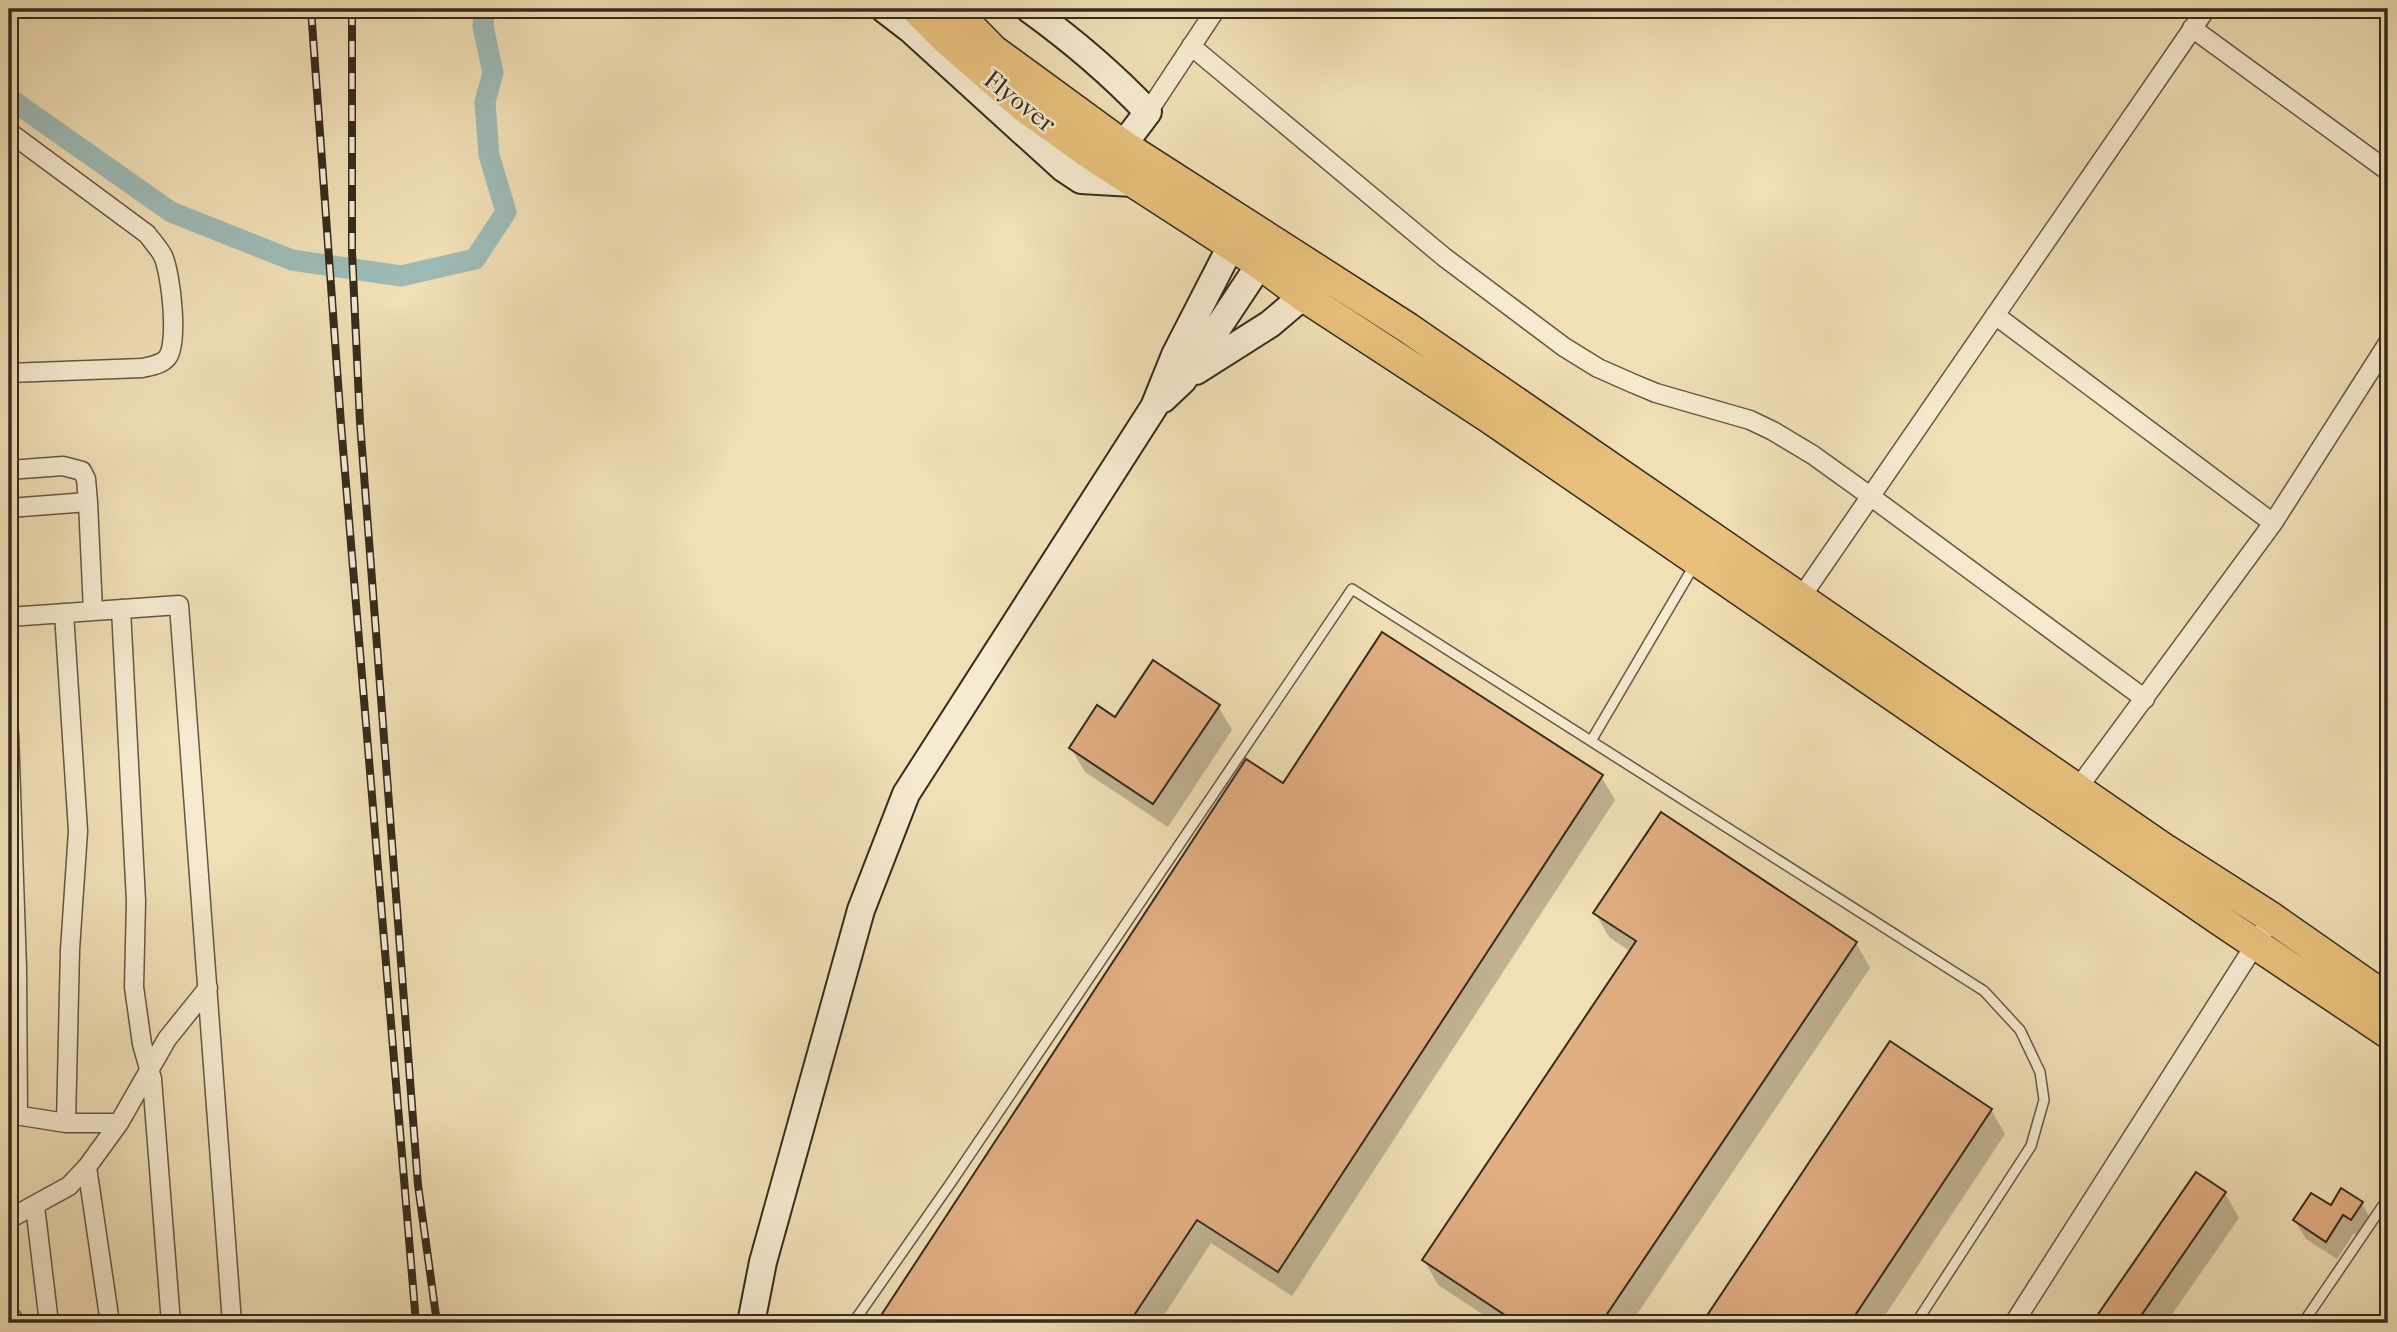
<svg xmlns="http://www.w3.org/2000/svg" width="2397" height="1332" font-family="'IM FELL French Canon',serif">
<style>
.shadow{fill:#0003}
.lines{fill:none;stroke-linecap:round;stroke-linejoin:round}
.canal{stroke:#9dbbb6;stroke-width:21}
.building{fill:#e1ae82;stroke:#352b1e;stroke-width:2}
.lane-casing{stroke:#645844;stroke-width:12}
.street-casing{stroke:#645844;stroke-width:21}
.secondary-casing{stroke:#352b1e;stroke-width:30}
.primary-casing{stroke:#352b1e;stroke-width:33}
.lane{stroke:#f6ead0;stroke-width:9}
.street{stroke:#f6ead0;stroke-width:18}
.secondary{stroke:#f6ead0;stroke-width:26}
.primary{stroke:#e8c07b;stroke-width:30}
.rail-casing{stroke:#352b1e;stroke-width:8}
.rail{stroke:#f6ead0;stroke-width:5;stroke-dasharray:16;stroke-linecap:butt}
.labels{text-anchor:middle;stroke-width:5;stroke-linejoin:round;paint-order:stroke}
.street-label{font-size:26px;fill:#352b1e;stroke:#f6ead0}
</style>
<rect width="100%" height="100%" fill="#f1dfb6"/>
<filter id="stains"><feTurbulence type="fractalNoise" baseFrequency=".00286" numOctaves="4"/><feColorMatrix values="0 0 0 0 .2 0 0 0 0 .09 0 0 0 0 .02 0 0 0 .5 -.17"/></filter>
<radialGradient id="worn" r=".72"><stop offset=".6" stop-color="#630" stop-opacity="0"/><stop offset="1" stop-color="#630" stop-opacity=".3"/></radialGradient>
<path class="shadow" d="M1218,706L1232,730L1168,827L1085,772L1071,748Z
M1246,762L1283,786L1601,776L1615,800L1292,1296L1211,1243L1159,1323H878Z
M1595,913L1856,943L1870,968L1631,1323H1496L1438,1285L1424,1260L1631,952L1609,937Z
M1890,1043L1991,1110L2005,1134L1880,1323H1704Z
M2197,1174L2225,1193L2239,1218L2166,1323H2094Z
M2362,1203L2372,1222L2362,1238L2354,1233L2337,1259L2306,1239L2295,1221L2331,1208Z"/>
<g class="lines">
<path class="canal" d="M9,98L171,212L292,260L401,276L475,259L506,212L489,155L485,102L493,73L483,26L484,9"/>
</g>
<path class="building" d="M1382,632L1603,775L1278,1272L1197,1220L1129,1323H876L1246,759L1283,783Z
M1153,660L1220,705L1153,804L1069,748L1097,705L1115,717Z
M1661,812L1857,942L1601,1323H1517L1422,1260L1636,941L1593,913Z
M1890,1041L1992,1109L1850,1323H1702Z
M2196,1172L2226,1192L2136,1323H2092Z
M2341,1188L2363,1202L2351,1220L2343,1215L2326,1242L2293,1220L2311,1193L2331,1205Z"/>
<g class="lines">
<g class="lane-casing">
<path id="lane" d="M1591,741L1695,564
M853,1323L950,1184L1352,589L1984,991L2020,1030L2040,1072L2044,1100L2031,1146L1916,1323
M2303,1323L2388,1198"/>
</g>
<g class="street-casing">
<path id="street" d="M2192,28L2388,171
M1191,46L1444,257L1564,347L1598,368L1632,383L1656,393L1750,420L1773,431L1813,455L1870,496L2145,699
M1148,112L1216,9
M9,132L147,234C152,241 159,248 163,256C171,273 179,344 167,358C161,365 150,366 142,368L9,373
M1995,315L2273,523
M9,470L63,466L82,471L86,479L88,502L93,611
M9,508L88,502
M1795,606L2206,9
M121,609L136,901L134,987L142,1044L152,1079L171,1323
M64,613L78,831L70,950L66,1123
M9,617L179,605L232,1323
M9,733L17,968L18,1116
M2078,788L2273,523L2388,343
M9,1114L66,1123H119
M87,1167L110,1323
M35,1206L49,1323
M9,1219L69,1186L87,1167L119,1123L167,1039L208,988
M9,1314L16,1323
M2014,1323L2272,918"/>
</g>
<g class="secondary-casing">
<path id="secondary" d="M884,9L910,29L1063,168L1081,180L1133,183
M1029,9C1072,40 1111,73 1148,112L1123,145
M1196,371L1270,324L1303,296
M1163,399L1183,380L1260,264
M751,1323L763,1262L861,910L906,794L1154,407L1175,355L1231,246"/>
</g>
<g class="primary-casing">
<path id="primary" d="M916,9L946,39L1023,106L1096,158L1260,264L1303,296L1488,417L2221,921L2388,1033
M953,9L993,50L1123,145L1408,328L2166,850L2272,918L2388,999"/>
</g>
<use href="#lane" class="lane"/>
<use href="#street" class="street"/>
<use href="#secondary" class="secondary"/>
<use href="#primary" class="primary"/>
<g class="rail-casing">
<path id="rail" d="M311,9L341,424L416,1323
M352,9V252L360,422L418,1185L437,1323"/>
</g>
<use href="#rail" class="rail"/>
</g>
<g class="labels">
<g class="street-label">
<text transform="translate(1020 101) rotate(38)" y="9">Flyover</text>
</g>
</g>
<rect width="2397" height="1332" fill="none" stroke="#f1dfb6" stroke-width="35"/>
<rect x="10" y="10" width="2376" height="1311" fill="none" stroke="#352b1e" stroke-width="3.5"/>
<rect x="18" y="18" width="2362" height="1297" fill="none" stroke="#352b1e" stroke-width="2"/>
<rect width="100%" height="100%" filter="url(#stains)"/>
<rect width="100%" height="100%" fill="url(#worn)"/>
</svg>
